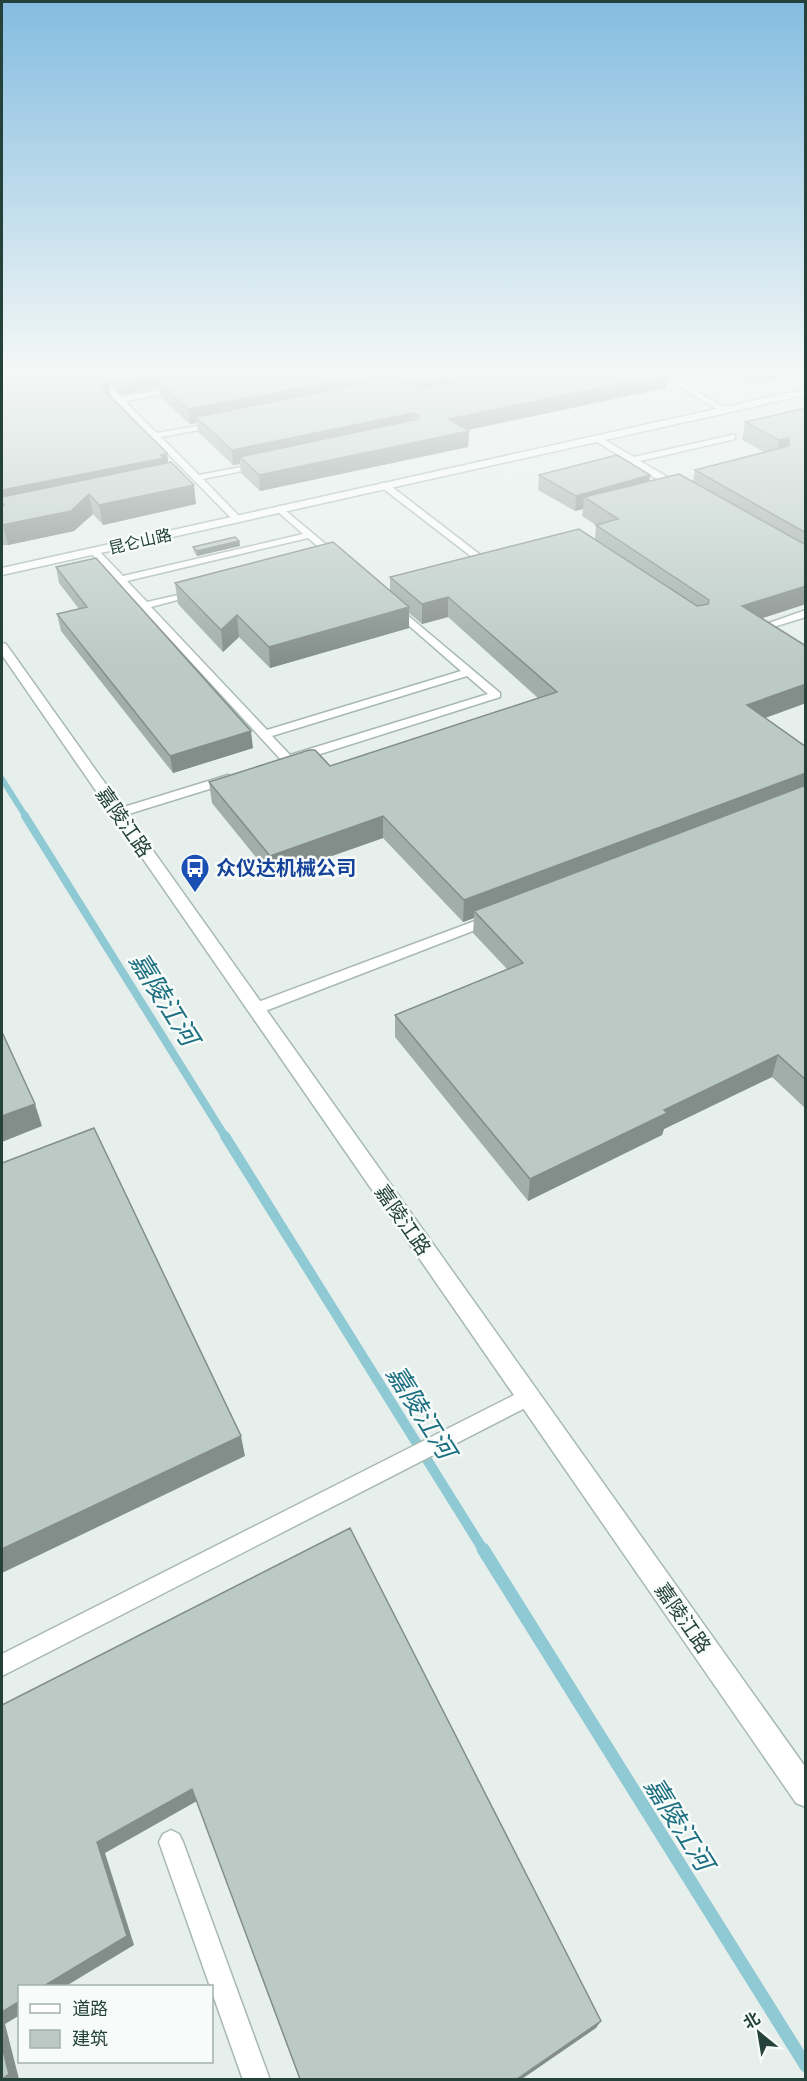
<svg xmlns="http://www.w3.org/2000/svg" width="807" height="2081" font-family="Karla,'Noto Sans SC',sans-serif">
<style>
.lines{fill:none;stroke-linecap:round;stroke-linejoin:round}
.stream-far3{stroke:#8ec9d4;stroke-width:6}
.stream-far2{stroke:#8ec9d4;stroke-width:8}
.stream-far1{stroke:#8ec9d4;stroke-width:10}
.stream{stroke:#8ec9d4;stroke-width:13}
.service-casing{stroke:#a8b8b2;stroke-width:3}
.tertiary-casing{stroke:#a8b8b2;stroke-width:3}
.service{fill:#fff;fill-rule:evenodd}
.tertiary{fill:#fff;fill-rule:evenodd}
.wall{fill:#a1aea9}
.shaded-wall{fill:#838d89}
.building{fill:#bbcac4;stroke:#838d89;stroke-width:1.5}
.labels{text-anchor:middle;stroke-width:5;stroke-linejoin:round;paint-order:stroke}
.far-street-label{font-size:16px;fill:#24423a;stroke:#f7fbf9}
.street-label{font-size:20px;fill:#24423a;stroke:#f7fbf9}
.transit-label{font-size:20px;font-weight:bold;fill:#164399;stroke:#f7fbf9;text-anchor:start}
.near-water-label{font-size:26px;font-style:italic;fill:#1c6f80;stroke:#f7fbf9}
</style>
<rect width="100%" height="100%" fill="#e6efeb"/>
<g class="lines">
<path class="stream-far3" d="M2,779L26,817"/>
<path class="stream-far2" d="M25,816L226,1138"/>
<path class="stream-far1" d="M225,1136L484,1551"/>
<path class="stream" d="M483,1549L806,2066"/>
<g class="service-casing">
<path id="service" d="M91,375H99L121,397L181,387V391L125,401L157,433L221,422V426L161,437L199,475L262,463V467L203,479L240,517V521H234Z
M659,375H668L729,410L722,412Z
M732,435H735V439L640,461L681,485L682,487L678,490L627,463L626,460L591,438L598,436L634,457Z
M381,483H387L487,560V564H481L381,487Z
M280,506L340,556V560H334L308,538L127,581L147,602L200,590V594L151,607L267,730L461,671L390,609L389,607L394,604L500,693V697L292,763H284L89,551L97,549L123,576L303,534L277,511V507ZM467,676L488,694L290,755L272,736Z
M806,610V617L754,633L749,630Z
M228,775L234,779L232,782L122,816L118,817L112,813L114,810Z
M491,915L498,919L496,922L260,1013L255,1014L248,1009L250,1005Z
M528,1388L535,1391L537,1397L535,1403L2,1676V1654Z
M171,1830L179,1834L183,1842L270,2080H243L159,1842L163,1834Z"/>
</g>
<g class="tertiary-casing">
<path id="tertiary" d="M806,389V395L2,575V568Z
M2,643L6,644L806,1768V1807L796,1803L2,655Z"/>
</g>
<use href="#service" class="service"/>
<use href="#tertiary" class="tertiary"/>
</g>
<path class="wall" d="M2,375L112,398L167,453L168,463L196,504L103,525L93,514L74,531L8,545H2Z
M101,375H668L666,388L467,430L469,431L468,447L260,491L241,473L240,464L233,465L198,432L197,423L190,424L160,397L159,388L122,395Z
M736,375H796L754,384Z
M806,408V604L762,618L806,646V703L765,718L806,747V1109L772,1077L664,1129L662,1135L528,1201L395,1037V1015L507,969L473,933L474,918L463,922L383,838L272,877L212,803L209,782L330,766L538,698L448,617L422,624L409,613V628L270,668L239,637L223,652L178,604L175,583L390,591V577L595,539L596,525L582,516L583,509L575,511L538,490L539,475H650L649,481H693L695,470L764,452L742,440L745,422Z
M239,541L240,546L197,556L194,552L193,547Z
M56,567L253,748L173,773L61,631L57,614L79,609L59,583Z"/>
<path class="shaded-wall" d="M2,375H62L2,385Z
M151,375H236L158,382L159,388L122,395L120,380Z
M453,375H532L419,396V381Z
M663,375H668L666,388L449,434V419Z
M756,375H796L754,384Z
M356,378L357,393L196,417L197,423L190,424L188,409Z
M109,384L112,399L99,386Z
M413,413V428L240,457V464L233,465L232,450Z
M469,431L468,447L260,491L259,475Z
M789,438L785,456L775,458L779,440Z
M167,453L169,469L2,502V490Z
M650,475L648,490L584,497L583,509L575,511L576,496Z
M194,485L196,504L103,525L99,505Z
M89,494L93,514L74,531L8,545L3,525Z
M239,541L240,546L197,556V551Z
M806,586V604L738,626L742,606Z
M448,597V617L422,624V604Z
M409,607V628L270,668L269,647Z
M237,615L239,637L223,652L221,630Z
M806,684V703L743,726L747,705Z
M251,731L253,748L173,773L170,756Z
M806,773L805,792L474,911V918L463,922L464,900Z
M383,816V838L272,877L270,856Z
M778,1055L772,1077L664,1129L662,1135L528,1201L530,1179L664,1110Z
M35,1104L42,1126L2,1142V1116Z
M241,1436L245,1456L2,1573V1549Z
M192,1789L197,1801L105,1853L134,1945L66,1986H44L97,1842Z
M20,2001V2015L5,2024L19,2079H2V2012Z
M601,2021L596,2028L522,2079H517Z"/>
<path class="building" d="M19,375H101L109,384L99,386L167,453L161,455L164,458L2,490V378Z
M114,375H151L120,380Z
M197,375H395L418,390L492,375H663L449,419L469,431L259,475L240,457L418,419L419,416L413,413L232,450L196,417L361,384L363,382L356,378L188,409L158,382Z
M409,375H453L419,381Z
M806,408V533L695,470L789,446V438L779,440L745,422Z
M617,455L650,475L576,496L539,475Z
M171,462L194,485L99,505L89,494L71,511L2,525V505H4L2,502V497Z
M679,474L806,545V586L742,606L806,646V684L747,705L806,747V773L464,900L383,816L270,856L209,782L309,750H315L330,766L557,692L448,597L422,604L390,577L579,529L697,606L708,604L709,600L596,525L618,519L584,497Z
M235,537L239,541L197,551L193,547Z
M333,542L409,607L269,647L237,615L221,630L175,583Z
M96,558L251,731L170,756L57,614L87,607L56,567Z
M806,785V1080L778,1055L664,1110L667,1113L530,1179L395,1015L523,963L474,911Z
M2,1032L35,1104L2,1116Z
M94,1128L241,1436L2,1549V1163Z
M350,1528L601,2021L517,2079H300L192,1789L97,1842L127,1936L44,1986H20V2001L2,2012V1705Z
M2,2046L9,2074L2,2079Z"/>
<linearGradient id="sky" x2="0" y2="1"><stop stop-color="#84bce0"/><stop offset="0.56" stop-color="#f4f8f6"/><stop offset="1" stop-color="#f4f8f6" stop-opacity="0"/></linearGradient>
<rect width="807" height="666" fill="url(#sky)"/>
<defs>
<g id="bus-pin" transform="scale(1.5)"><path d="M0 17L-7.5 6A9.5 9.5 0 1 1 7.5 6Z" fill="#1a4fb4" stroke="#f7fbf9"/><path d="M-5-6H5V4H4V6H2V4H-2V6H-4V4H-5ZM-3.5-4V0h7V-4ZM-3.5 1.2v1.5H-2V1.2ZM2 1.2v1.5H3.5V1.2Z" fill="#fff"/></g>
</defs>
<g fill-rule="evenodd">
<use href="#bus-pin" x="195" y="868"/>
</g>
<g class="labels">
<g class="far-street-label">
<text transform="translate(140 541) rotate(-13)" y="6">昆仑山路</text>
</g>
<g class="street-label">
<text transform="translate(124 822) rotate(55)" y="7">嘉陵江路</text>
<text transform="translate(403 1220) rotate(55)" y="7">嘉陵江路</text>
<text transform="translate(683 1618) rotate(55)" y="7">嘉陵江路</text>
</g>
<g class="transit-label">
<text x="216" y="875">众仪达机械公司</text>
</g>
<g class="near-water-label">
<text transform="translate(164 999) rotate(58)" y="9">嘉陵江河</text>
<text transform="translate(421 1412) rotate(58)" y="9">嘉陵江河</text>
<text transform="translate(679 1824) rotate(58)" y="9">嘉陵江河</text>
</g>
</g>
<rect width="807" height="2081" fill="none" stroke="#24423a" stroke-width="6"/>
<rect x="18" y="1985" width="195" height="78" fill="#f7fbf9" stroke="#a3b1ad" stroke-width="1.5"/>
<rect x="30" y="2004" width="30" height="9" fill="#ffffff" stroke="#a3b1ad" stroke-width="1.5"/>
<text x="72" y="2015" font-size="18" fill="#24423a">道路</text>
<rect x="30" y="2030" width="30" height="18" fill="#bbcac4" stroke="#a3b1ad" stroke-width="1.5"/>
<text x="72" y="2045" font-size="18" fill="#24423a">建筑</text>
<g transform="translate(759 2033) rotate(330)" stroke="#f7fbf9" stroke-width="4.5" paint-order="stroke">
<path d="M0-4.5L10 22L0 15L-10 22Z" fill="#24423a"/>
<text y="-9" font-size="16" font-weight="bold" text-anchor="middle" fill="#24423a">北</text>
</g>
</svg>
